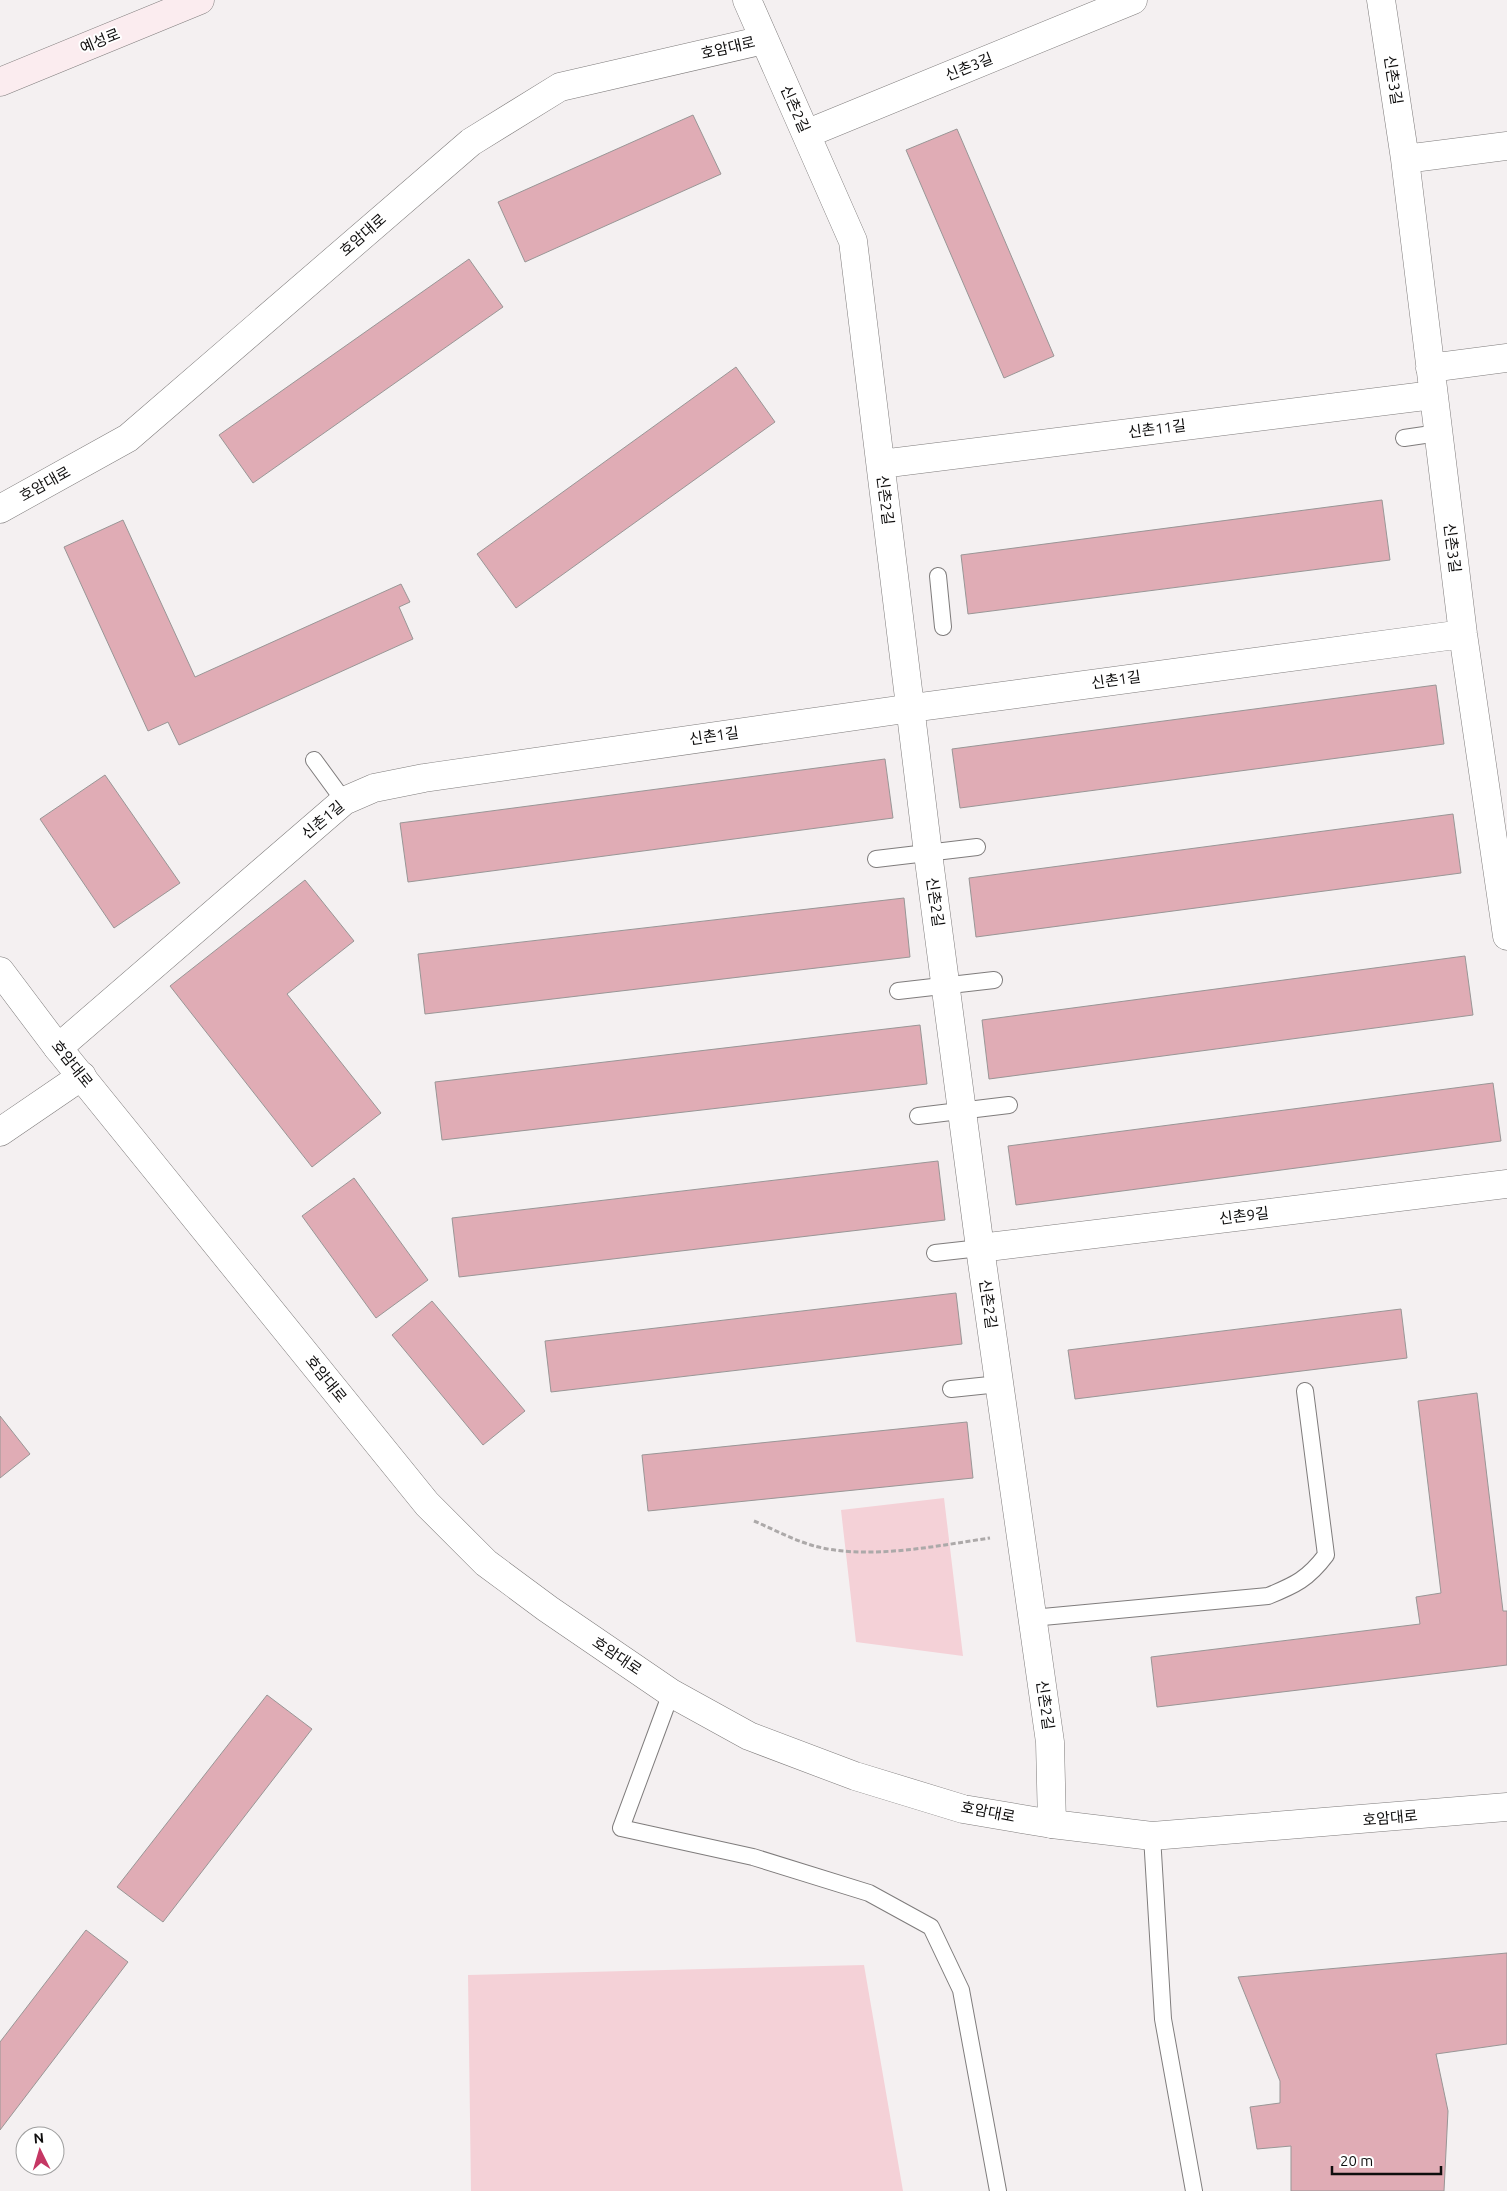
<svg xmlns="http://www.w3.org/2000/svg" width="1507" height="2191" font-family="Ubuntu,'Noto Sans KR',sans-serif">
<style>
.green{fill:#f4d1d7}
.building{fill:#e0acb5;stroke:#999696}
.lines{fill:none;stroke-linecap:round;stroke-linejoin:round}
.service-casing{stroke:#7f7c7c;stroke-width:18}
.minor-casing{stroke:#7f7c7c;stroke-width:29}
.tertiary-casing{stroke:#7f7c7c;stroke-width:29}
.secondary-casing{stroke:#7f7c7c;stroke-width:29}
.path{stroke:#aca9a9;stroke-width:3;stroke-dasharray:5 2.5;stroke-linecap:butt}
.service{stroke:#fff;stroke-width:16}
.minor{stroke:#fff;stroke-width:28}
.tertiary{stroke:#fff;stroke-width:28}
.secondary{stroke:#fbecef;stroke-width:28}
.labels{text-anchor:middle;stroke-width:4;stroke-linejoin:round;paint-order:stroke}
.street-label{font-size:15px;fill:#0f0e0e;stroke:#fff}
</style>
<rect width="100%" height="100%" fill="#f4f0f1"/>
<path class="green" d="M944,1498L963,1656L856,1642L841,1510Z
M864,1965L903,2191H471L468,1975Z"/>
<path class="building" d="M693,115L721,174L525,262L498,202Z
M957,129L1054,356L1004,378L906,150Z
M469,259L503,307L253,483L219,435Z
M736,367L775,422L516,608L477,554Z
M1382,500L1390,560L968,614L961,555Z
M123,520L195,677L401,584L410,602L399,607L413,639L179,745L168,722L148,731L64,547Z
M1436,685L1444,744L960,808L952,749Z
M885,759L893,818L408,882L400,823Z
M105,775L180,883L114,928L40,819Z
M1453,814L1461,873L976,937L969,878Z
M305,880L354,941L287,994L381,1113L312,1167L170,986Z
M904,898L910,957L425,1014L418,954Z
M1465,956L1473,1015L989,1079L982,1020Z
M920,1025L927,1084L442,1140L435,1082Z
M1493,1083L1501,1141L1016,1205L1008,1146Z
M938,1161L945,1220L459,1277L452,1218Z
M354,1178L428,1280L376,1318L302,1216Z
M956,1293L962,1344L551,1392L545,1341Z
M432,1301L525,1411L483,1445L392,1335Z
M1401,1309L1407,1358L1075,1399L1068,1350Z
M1477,1393L1503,1611H1507V1665L1157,1707L1151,1657L1420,1624L1416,1597L1441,1593L1418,1401Z
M0,1416L30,1454L0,1478Z
M967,1422L973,1478L648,1511L642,1455Z
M267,1695L312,1729L163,1922L117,1887Z
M86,1930L128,1962L0,2130V2042Z
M1507,1953V2044L1436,2054L1448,2111L1444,2191H1291V2146L1257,2149L1250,2107L1280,2103V2081L1238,1977Z"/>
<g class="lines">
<g class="service-casing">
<path id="service" d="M1404,438L1438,433
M938,576L943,627
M314,760L344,801
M876,859L977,847
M898,991L994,980
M918,1116L1009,1105
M935,1253L980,1248
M951,1389L999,1384
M1032,1618L1268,1596C1295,1585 1308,1579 1326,1555L1305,1391
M671,1693L621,1828L753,1857L869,1893L931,1927L961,1990L998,2191
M1152,1836L1163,2019L1194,2191"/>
</g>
<g class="minor-casing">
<path id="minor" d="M747,0L853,241L928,853L980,1248L1050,1742L1052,1824
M1381,0L1405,159L1463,634L1507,936
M806,134L1133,0
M1405,159L1507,146
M1430,368L1507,358
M881,464L1433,395
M0,509L128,438L471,142L560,87L764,40
M58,1048L344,801L374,788L424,778L912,708L1463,634
M0,1132L82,1076
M980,1248L1507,1184"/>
</g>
<g class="tertiary-casing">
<path id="tertiary" d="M0,971L58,1048L427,1504L486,1563L548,1609L671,1693L749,1736L855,1776L963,1809L1052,1824L1152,1836L1507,1807"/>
</g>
<g class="secondary-casing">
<path id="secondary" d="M0,82L200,0"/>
</g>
<path class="path" d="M754,1521C773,1529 791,1539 811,1545C864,1561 936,1546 990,1538"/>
<use href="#service" class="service"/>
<use href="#minor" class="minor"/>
<use href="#tertiary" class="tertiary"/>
<use href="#secondary" class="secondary"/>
</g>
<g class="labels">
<g class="street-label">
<text transform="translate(100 41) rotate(-22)" y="5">예성로</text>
<text transform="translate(728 48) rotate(-13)" y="5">호암대로</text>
<text transform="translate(969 67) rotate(-22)" y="5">신촌3길</text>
<text transform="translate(1393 80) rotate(81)" y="5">신촌3길</text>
<text transform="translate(795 109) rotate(66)" y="5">신촌2길</text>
<text transform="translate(363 235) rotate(-41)" y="5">호암대로</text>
<text transform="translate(1157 429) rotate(-7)" y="5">신촌11길</text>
<text transform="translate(45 484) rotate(-29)" y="5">호암대로</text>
<text transform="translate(885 500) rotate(83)" y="5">신촌2길</text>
<text transform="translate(1452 548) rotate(83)" y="5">신촌3길</text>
<text transform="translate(1116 680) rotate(-8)" y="5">신촌1길</text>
<text transform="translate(714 736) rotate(-8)" y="5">신촌1길</text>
<text transform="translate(323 820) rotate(-40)" y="5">신촌1길</text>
<text transform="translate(935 902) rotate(82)" y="5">신촌2길</text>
<text transform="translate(72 1064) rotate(51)" y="5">호암대로</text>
<text transform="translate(1244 1216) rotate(-7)" y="5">신촌9길</text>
<text transform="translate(988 1304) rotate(82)" y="5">신촌2길</text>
<text transform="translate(326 1379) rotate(51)" y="5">호암대로</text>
<text transform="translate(617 1656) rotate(34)" y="5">호암대로</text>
<text transform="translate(1045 1705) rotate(82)" y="5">신촌2길</text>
<text transform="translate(988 1812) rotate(11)" y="5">호암대로</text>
<text transform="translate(1390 1818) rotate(-5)" y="5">호암대로</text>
</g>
</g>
<g transform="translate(40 2151) rotate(355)"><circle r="24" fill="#ffffff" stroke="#9f9f9f"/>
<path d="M0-4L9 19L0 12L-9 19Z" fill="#c53764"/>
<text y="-8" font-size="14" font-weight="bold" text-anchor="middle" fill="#0f0e0e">N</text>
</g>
<path d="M1332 2166v8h109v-8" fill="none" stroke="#0f0e0e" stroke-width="2.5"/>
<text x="1340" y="2166" font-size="15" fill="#0f0e0e" stroke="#ffffff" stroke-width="4" paint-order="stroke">20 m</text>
</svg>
